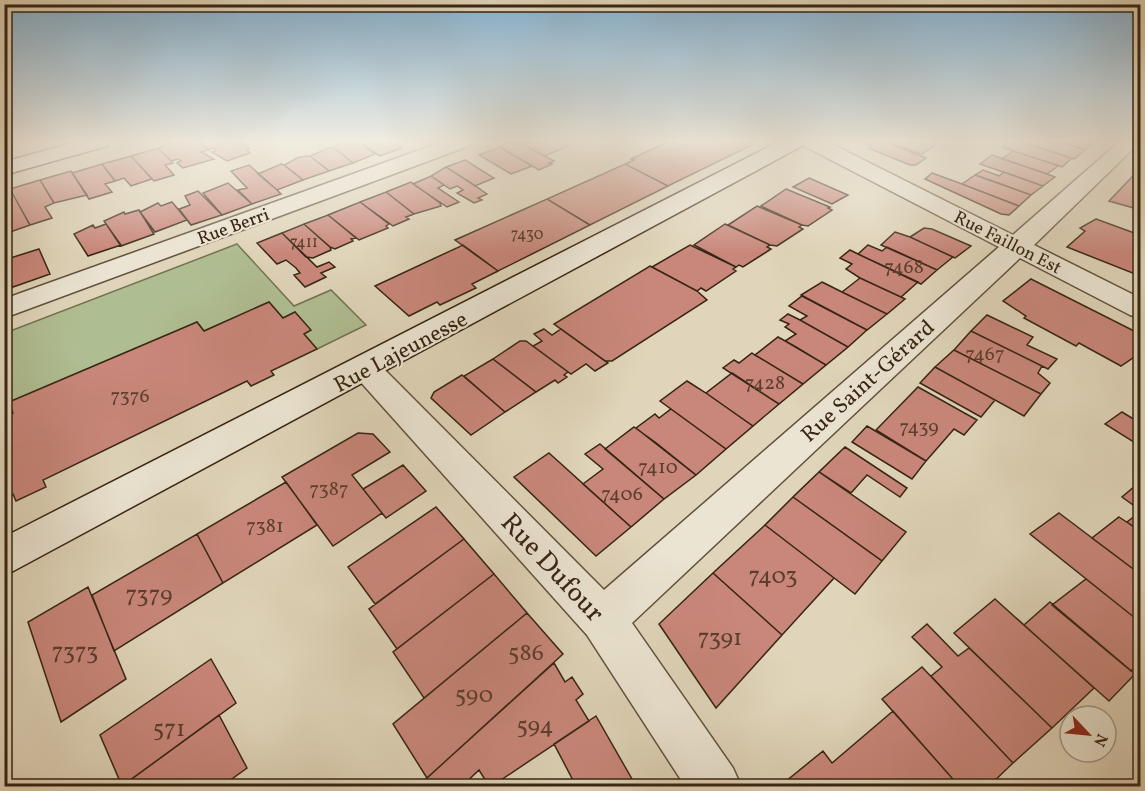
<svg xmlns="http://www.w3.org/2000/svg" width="1145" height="791" font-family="Vollkorn,serif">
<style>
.green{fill:#afbe92;stroke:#737252;stroke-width:1.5}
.building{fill:#c9877b;stroke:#372513;stroke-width:1.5}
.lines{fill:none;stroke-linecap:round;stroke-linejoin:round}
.street-casing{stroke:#61513d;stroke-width:3}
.secondary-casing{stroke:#372513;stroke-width:3}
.street{fill:#ebe4d2;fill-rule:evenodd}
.secondary{fill:#ebe4d2;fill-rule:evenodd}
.labels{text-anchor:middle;stroke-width:4.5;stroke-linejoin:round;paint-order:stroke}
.far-number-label{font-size:16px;fill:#5c3e2d}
.far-street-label{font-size:18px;fill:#372513;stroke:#ebe4d2}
.number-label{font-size:20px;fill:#5c3e2d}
.street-label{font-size:22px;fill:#372513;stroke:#ebe4d2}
.near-number-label{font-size:24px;fill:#5c3e2d}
.near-street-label{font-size:27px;fill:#372513;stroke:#ebe4d2}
</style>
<rect width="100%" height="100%" fill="#e0d5ba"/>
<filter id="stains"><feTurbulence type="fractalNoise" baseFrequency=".00333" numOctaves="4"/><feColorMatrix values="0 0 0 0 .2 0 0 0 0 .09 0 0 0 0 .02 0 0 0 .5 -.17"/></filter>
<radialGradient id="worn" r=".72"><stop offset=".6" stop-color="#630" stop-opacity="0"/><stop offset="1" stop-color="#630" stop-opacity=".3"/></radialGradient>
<path class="green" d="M237,244L294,306L331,290L366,325L317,349L304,334L295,312L283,318L269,302L204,331L197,322L5,417V333Z"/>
<path class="building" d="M173,142H200L208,150L201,152L214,159L183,168L177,163L181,161L178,159L171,161L158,148Z
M200,142L242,143L249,148L247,150L250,153L227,161L212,152L216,151L213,148L208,150Z
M345,142H358L375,154L353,163L333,147Z
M371,142H394L402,148L380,156L363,145Z
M509,142L520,143L554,161L549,163L552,164L539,170L499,147Z
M560,142L568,146L545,156L520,143Z
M667,142H758L668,186L625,164L634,160L631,159Z
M870,142H886L926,158L916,165H910L868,148L872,146L867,144Z
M886,142H940L922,154Z
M1008,142H1023L1072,158L1062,167L1002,147Z
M1033,142H1061L1085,150L1074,159L1030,145Z
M1061,142H1094L1085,150Z
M500,147L522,160L532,166L511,174L479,155Z
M158,148L173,163L165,165L174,175L154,181L131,156Z
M329,148H334L353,163L329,171L310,156Z
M1013,151L1057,165L1058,166L1047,174L1002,159Z
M992,155L1047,174L1055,177L1043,186L980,164Z
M131,156L152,179L131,186L124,178L115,181L102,164Z
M310,156L329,171L303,180L284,165L299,157Z
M465,160L494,178L475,186L446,167Z
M102,164L115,181L105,184L112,192L89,199L72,173Z
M281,164L284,165L303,180L277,190L258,174Z
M625,164L668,186L590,225L547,199Z
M249,165L277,190L281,194L252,204L238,190L247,188L231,171Z
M446,167L471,183L487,194L478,198L482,200L474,203L457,193L463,190L457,186L450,189L431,176Z
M983,170L999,176L1004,172L1043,186L1031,195L975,175Z
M71,171L87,195L54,203L40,180Z
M932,173L962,184L1019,206L1009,215L1001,214L925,179Z
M975,175L990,180L1031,195L1019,206L962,184Z
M431,176L444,185L438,188L459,202L447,207L413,184Z
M1132,177L1140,180V205L1137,209L1109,201Z
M809,178L848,195L832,204L793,187Z
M40,180L54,203L45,207L52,218L30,225L10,189Z
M411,182L440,203L441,206L414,214L386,192Z
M228,183L252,204L222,215L203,193Z
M10,189L30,225L10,232L4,221V191Z
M786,189L830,207L828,208L832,210L808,226L802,225L761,206Z
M198,191L222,215L191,225L179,209L190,205L185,196Z
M386,192L414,214L406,217L409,219L393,226L360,202Z
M547,199L590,225L498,271L455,240Z
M172,202L187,220L155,232L140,212L158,203L161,206Z
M360,202L389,224L386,226L388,228L359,240L328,215Z
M757,206L802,225L799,227L803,229L777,246L770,245L728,225Z
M139,210L154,234L121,246L104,221L124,212L125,214Z
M328,215L356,238L351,239L353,241L335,249L330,247L304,224Z
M1096,219L1140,235V276L1067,247L1085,231L1080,228Z
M106,224L121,245L88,256L74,234L93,225L95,228Z
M304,224L330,247L331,250L313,258L306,257L282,233Z
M725,224L770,245L767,247L771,249L743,267L739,265L736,267L694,245Z
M924,228L932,229L971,246L955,258L910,237Z
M895,232L910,237L953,257L937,270L881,245Z
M282,233L317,267L329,262L335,267L321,273L326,277L305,287L294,275L300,273L296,268L286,260L277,264L257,243Z
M463,245L498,271L472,284L476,288L440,305L437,302L409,316L375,286Z
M690,245L736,267L733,269L736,271L706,291L701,288L697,291L652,267Z
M868,245L882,251L887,247L937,270L921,284L858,254Z
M39,249L50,274L13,287L4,270V260Z
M850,250L858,254L918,282L901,297L860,278L846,269L852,264L840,258Z
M650,266L697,291L707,300L612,361H605L554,324Z
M860,278L901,297L905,299L887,314L842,292Z
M1031,279L1140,334V353L1121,366L1079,343L1076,346L1024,318L1026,316L1003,301Z
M822,282L842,292L887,314L867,330L801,295Z
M802,296L819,305L867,330L848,347L800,320L807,316L789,306Z
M269,302L283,318L295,312L311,330L304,334L317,349L271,371L274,375L251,386L247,381L43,480L46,487L16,501L13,494L4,498V417L13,413L9,402L197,322L204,331Z
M788,314L800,320L848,347L826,365L785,341L796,334L785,327L789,324L780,320Z
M987,315L1033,337L1027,345L1057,359L1048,369L971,331Z
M544,329L552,335L561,329L608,363L595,371L586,364L571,374L533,346L542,341L534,334Z
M971,331L1042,366L1038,373L1050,383L1041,394L954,350Z
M778,337L796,347L826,365L803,384L755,355Z
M520,341H526L568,372L564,375L567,377L558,383L555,380L536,392L493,359Z
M954,350L1041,394L1024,416L935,367Z
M752,353L755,355L803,384L779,404L723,368L734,360L739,363Z
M493,359L536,392L505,412L464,376Z
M935,367L995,400L981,417L920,383Z
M732,373L779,404L753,426L706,393Z
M462,375L505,412L471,435L431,398L434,392Z
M687,381L706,393L753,426L726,449L660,401Z
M918,387L977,420L964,435L954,429L926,461L876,430Z
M671,409L726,449L696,475L636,428L655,414L659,418Z
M1122,412L1140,423V446L1105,424Z
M867,426L926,461L912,479L852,442Z
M634,427L655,442L696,475L664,499L605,449Z
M358,433L373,434L390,452L352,475L382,513L333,546L282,477Z
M600,444L664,499L631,527L583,484L603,469L585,454Z
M845,447L907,488L900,497L867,475L851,493L819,472Z
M549,453L631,527L596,556L514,477Z
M403,465L426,491L386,518L363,489Z
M819,472L906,532L882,561L793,497Z
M286,482L317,525L223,583L197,534Z
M1135,486L1140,490V510L1122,497Z
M793,497L882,561L855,594L765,525Z
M436,507L464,539L375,604L348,567Z
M1140,512V531L1127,522Z
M1059,513L1140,574V622L1030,534Z
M1119,517L1140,531V574L1092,538Z
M765,525L834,578L782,635L713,573Z
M197,534L223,583L114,651L92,595Z
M464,539L494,574L397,649L369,609Z
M713,573L782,635L716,708L659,624Z
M494,574L527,613L424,698L393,652Z
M1086,579L1140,622V662L1131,671L1052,605Z
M88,587L126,679L61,722L28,622Z
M995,599L1094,688L1052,728L954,633Z
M1050,602L1135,674L1109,701L1024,625Z
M527,613L563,654L427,778L393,724Z
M927,624L958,656L969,648L1052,728L1013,763L931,676L942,667L912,637Z
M211,659L236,703L122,786L100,735Z
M554,663L565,682L572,677L583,694L576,700L589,721L492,786H489L479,770L462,786H418Z
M922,667L1013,763L989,786H959L882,699Z
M893,711L959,786H780L823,751L832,763Z
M219,715L247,768L222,786H122Z
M596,716L636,786H576L554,744Z"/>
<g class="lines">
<g class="street-casing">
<path id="street" d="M442,142H472L469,146L4,318V299Z
M801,142H828L1013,235L1119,142H1140L1034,245L1140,298V318L1130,315L1020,258L632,623L733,768L741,786H685L587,635L349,369L354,361L365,358L376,361L604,590L999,247L804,146Z"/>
</g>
<g class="secondary-casing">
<path id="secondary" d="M76,142H110L107,146L4,175V162Z
M778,142H805L802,146L4,576V537Z"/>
</g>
<use href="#street" class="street"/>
<use href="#secondary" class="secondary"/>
</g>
<linearGradient id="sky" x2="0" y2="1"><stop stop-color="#87b5d5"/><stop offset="0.56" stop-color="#f1ece0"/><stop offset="1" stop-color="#f1ece0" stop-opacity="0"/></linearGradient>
<rect width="1145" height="253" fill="url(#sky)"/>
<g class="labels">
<g class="far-number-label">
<text x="527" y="239">7430</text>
<text x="304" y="247">7411</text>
</g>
<g class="far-street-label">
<text transform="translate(233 226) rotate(-20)" y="6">Rue Berri</text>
<text transform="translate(1008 242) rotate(27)" y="6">Rue Faillon Est</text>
</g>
<g class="number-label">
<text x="904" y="273">7468</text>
<text x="985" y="360">7467</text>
<text x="765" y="389">7428</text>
<text x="130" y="402">7376</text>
<text x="919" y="433">7439</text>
<text x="658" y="473">7410</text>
<text x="329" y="495">7387</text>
<text x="622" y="500">7406</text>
<text x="265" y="532">7381</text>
</g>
<g class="street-label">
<text transform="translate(400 351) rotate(-28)" y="8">Rue Lajeunesse</text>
<text transform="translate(867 380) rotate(-42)" y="8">Rue Saint-Gérard</text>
</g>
<g class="near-number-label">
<text x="773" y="583">7403</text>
<text x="149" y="602">7379</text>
<text x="720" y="645">7391</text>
<text x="75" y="659">7373</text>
<text x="526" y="660">586</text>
<text x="474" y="702">590</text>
<text x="535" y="733">594</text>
<text x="169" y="736">571</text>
</g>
<g class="near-street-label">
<text transform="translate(553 567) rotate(47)" y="9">Rue Dufour</text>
</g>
</g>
<rect width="1145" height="791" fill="none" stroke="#e0d5ba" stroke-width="24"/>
<rect x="6" y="6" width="1133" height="779" fill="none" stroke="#372513" stroke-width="3"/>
<rect x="12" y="12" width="1121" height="767" fill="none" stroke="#372513" stroke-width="1.5"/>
<g transform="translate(1088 734) rotate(116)"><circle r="28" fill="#ebe4d2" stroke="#a39886" stroke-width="1.5"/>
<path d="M0-4.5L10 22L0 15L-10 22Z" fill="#8f2418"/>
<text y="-9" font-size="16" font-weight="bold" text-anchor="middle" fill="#372513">N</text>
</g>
<rect width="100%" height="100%" filter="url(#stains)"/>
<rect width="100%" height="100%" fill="url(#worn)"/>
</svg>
